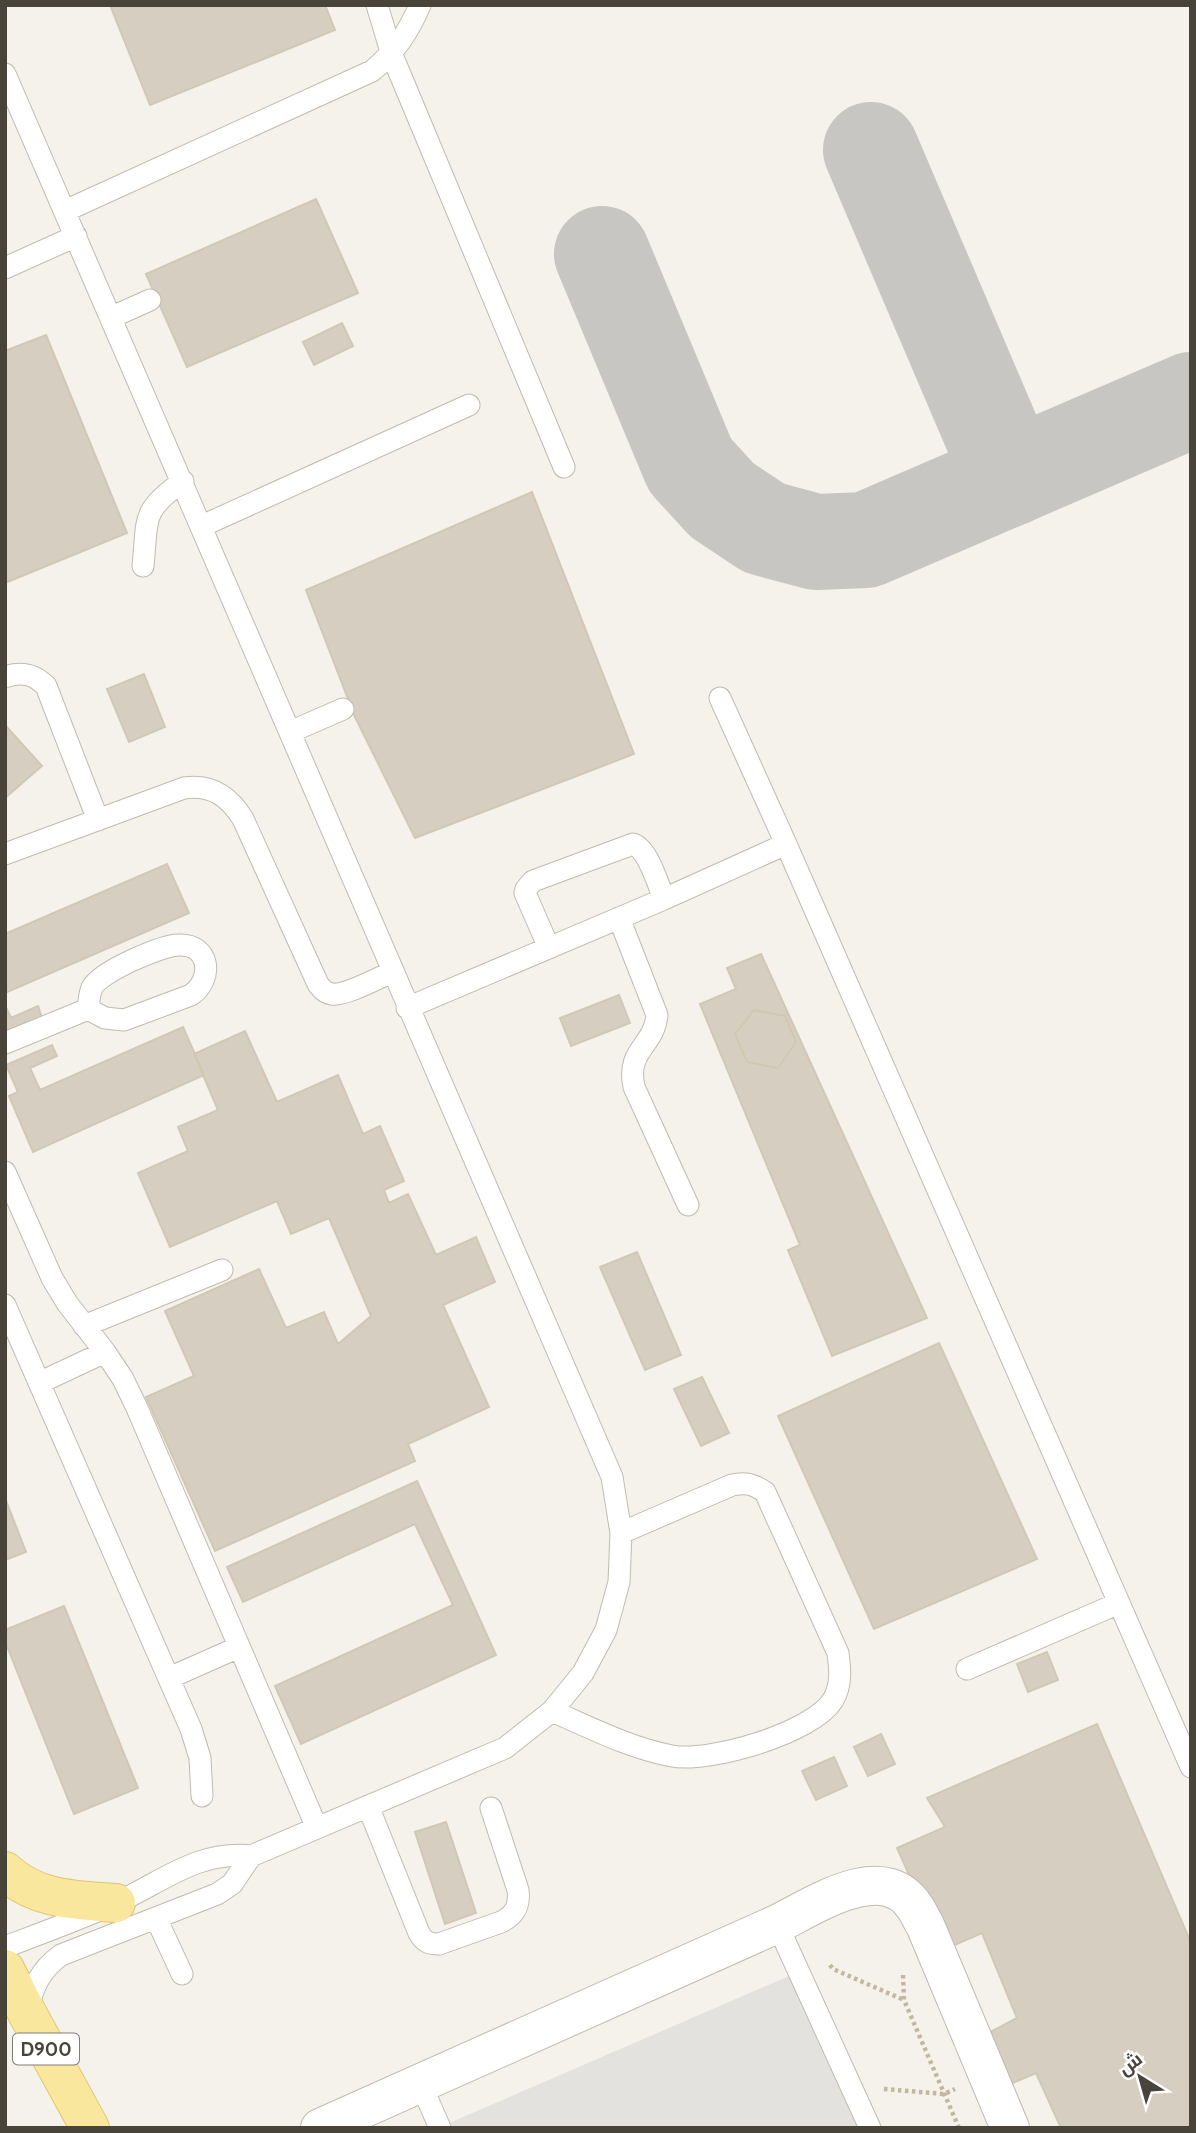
<svg xmlns="http://www.w3.org/2000/svg" width="1196" height="2133" font-family="Cabin,Cairo,sans-serif">
<style>
.parking{fill:#e4e2df}
.lines{fill:none;stroke-linecap:round;stroke-linejoin:round}
.taxiway{stroke:#c7c6c2;stroke-width:96}
.building{fill:#d6cfc1;stroke:#d1c8b4;stroke-width:2}
.lane-casing{stroke:#c0bbae;stroke-width:23}
.street-casing{stroke:#c0bbae;stroke-width:40}
.primary-casing{stroke:#e0c66e;stroke-width:40}
.path{stroke:#c1b89f;stroke-width:4.5;stroke-dasharray:3.5 3.5;stroke-linecap:butt}
.lane{stroke:#fff;stroke-width:21}
.street{stroke:#fff;stroke-width:38}
.primary{stroke:#fae79e;stroke-width:38}
.labels{text-anchor:middle;stroke-width:6;stroke-linejoin:round;paint-order:stroke}
.shield{fill:#fff;stroke:#807c74;stroke-width:2}
.shield-label{font-size:19px;font-weight:bold;fill:#494439}
</style>
<rect width="100%" height="100%" fill="#f5f2eb"/>
<path class="parking" d="M796,1973L863,2128H449L447,2124Z"/>
<g class="lines">
<path class="taxiway" d="M871,150L1011,478
M602,254L690,465L722,500L764,528L816,542L866,540L1191,400"/>
</g>
<path class="building" d="M110,5H325L335,30L150,105Z
M316,199L358,293L187,367L146,274Z
M342,323L353,346L314,365L303,342Z
M46,335L127,533L5,583V351Z
M532,492L634,754L415,838L355,717L306,590Z
M144,674L165,727L129,742L107,689Z
M5,725L42,766L5,798Z
M167,864L189,913L5,993V934Z
M761,954L927,1318L832,1356L788,1250L800,1245L700,1004L736,989L727,968Z
M619,995L630,1023L571,1046L560,1018Z
M5,1005L11,1018L38,1006L42,1018L5,1034Z
M754,1010L785,1016L796,1042L778,1068L747,1062L735,1034Z
M183,1027L204,1075L33,1152L9,1096L18,1092L6,1065L52,1045L57,1056L30,1068L40,1090Z
M245,1031L277,1102L338,1075L363,1134L380,1126L404,1181L384,1190L389,1203L408,1194L436,1255L476,1237L495,1282L443,1305L489,1407L408,1444L415,1461L215,1551L146,1397L194,1376L165,1311L259,1269L286,1328L324,1312L338,1344L371,1316L329,1218L291,1234L277,1201L170,1247L138,1173L188,1151L178,1127L218,1110L194,1054Z
M637,1252L681,1355L645,1370L600,1267Z
M939,1343L1037,1559L874,1629L778,1416Z
M702,1377L729,1433L701,1446L674,1389Z
M417,1481L496,1655L301,1744L275,1686L453,1605L415,1524L243,1602L227,1567Z
M5,1498L26,1552L5,1560Z
M64,1606L138,1788L74,1814L5,1641V1630Z
M1047,1652L1058,1680L1028,1692L1017,1664Z
M1097,1724L1191,1943V2128H1061L1036,2073L1001,2088L979,2038L1017,2018L982,1933L943,1950L897,1848L945,1827L927,1798Z
M881,1734L895,1764L868,1776L854,1747Z
M834,1757L847,1786L816,1800L802,1771Z
M446,1822L476,1913L445,1924L415,1832Z"/>
<g class="lines">
<g class="lane-casing">
<path id="lane" d="M377,5L392,55L564,467
M5,74C209,541 406,1011 612,1477L621,1533L619,1582L606,1630L583,1673L552,1711L505,1748L251,1856C198,1850 162,1882 116,1903C80,1919 42,1933 5,1947
M65,211L372,71C395,52 408,33 420,5
M5,268L76,236
M112,317L150,300
M202,526L469,405
M143,566C148,517 141,511 183,481
M5,677C22,671 34,674 46,686L98,820
M720,698L786,844L1191,1767
M290,732L343,709
M5,854L184,788C211,784 229,796 243,819L318,984C322,989 325,993 332,994C345,996 378,978 392,972
M619,918L657,1015C654,1047 626,1049 634,1087L688,1205
M549,948L525,893L526,889L533,881L633,844C648,849 658,884 664,899
M407,1008L664,899L786,844
M5,1043L88,1009L105,1018L124,1020L191,995C214,979 210,944 179,945C162,945 99,972 92,988C89,994 89,1003 88,1009
M5,1172L52,1278L67,1303L105,1352L123,1379L137,1408L317,1828
M5,1305L191,1729L200,1758L202,1796
M84,1326L222,1270
M41,1382L105,1352
M967,1669L1119,1603
M169,1678L239,1647
M552,1711C591,1728 630,1748 672,1756C709,1763 813,1733 833,1700C842,1685 840,1668 838,1653L765,1492C753,1484 746,1482 732,1485L621,1533
M368,1806L419,1933C424,1942 429,1944 439,1944L501,1922C515,1915 520,1906 518,1890L491,1808
M156,1918L182,1974
M777,1924L870,2128
M27,2011C33,1987 40,1970 61,1955L217,1894L232,1884L251,1856
M420,2082L440,2128"/>
</g>
<g class="street-casing">
<path id="street" d="M320,2128L777,1924C814,1906 882,1859 914,1906C918,1911 921,1919 925,1925L1010,2128"/>
</g>
<g class="primary-casing">
<path id="primary" d="M5,1871C36,1900 75,1900 116,1903
M5,1969L27,2013L90,2128"/>
</g>
<path class="path" d="M830,1965L833,1969L904,2000
M903,1975L904,2000L959,2128
M884,2089L944,2094L955,2089"/>
<use href="#lane" class="lane"/>
<use href="#street" class="street"/>
<use href="#primary" class="primary"/>
</g>
<g class="labels">
<rect class="shield" x="13" y="2033.5" width="66" height="31" rx="5"/>
<g class="shield-label">
<text x="46" y="2056">D900</text>
</g>
</g>
<rect width="1196" height="2133" fill="none" stroke="#494439" stroke-width="14"/>
<g transform="translate(1140 2077) rotate(323)" stroke="#ffffff" stroke-width="5" paint-order="stroke">
<path d="M0-5L12 26L0 18L-12 26Z" fill="#494439"/>
<text y="-10" font-size="19" font-weight="bold" text-anchor="middle" fill="#494439">ش</text>
</g>
</svg>
